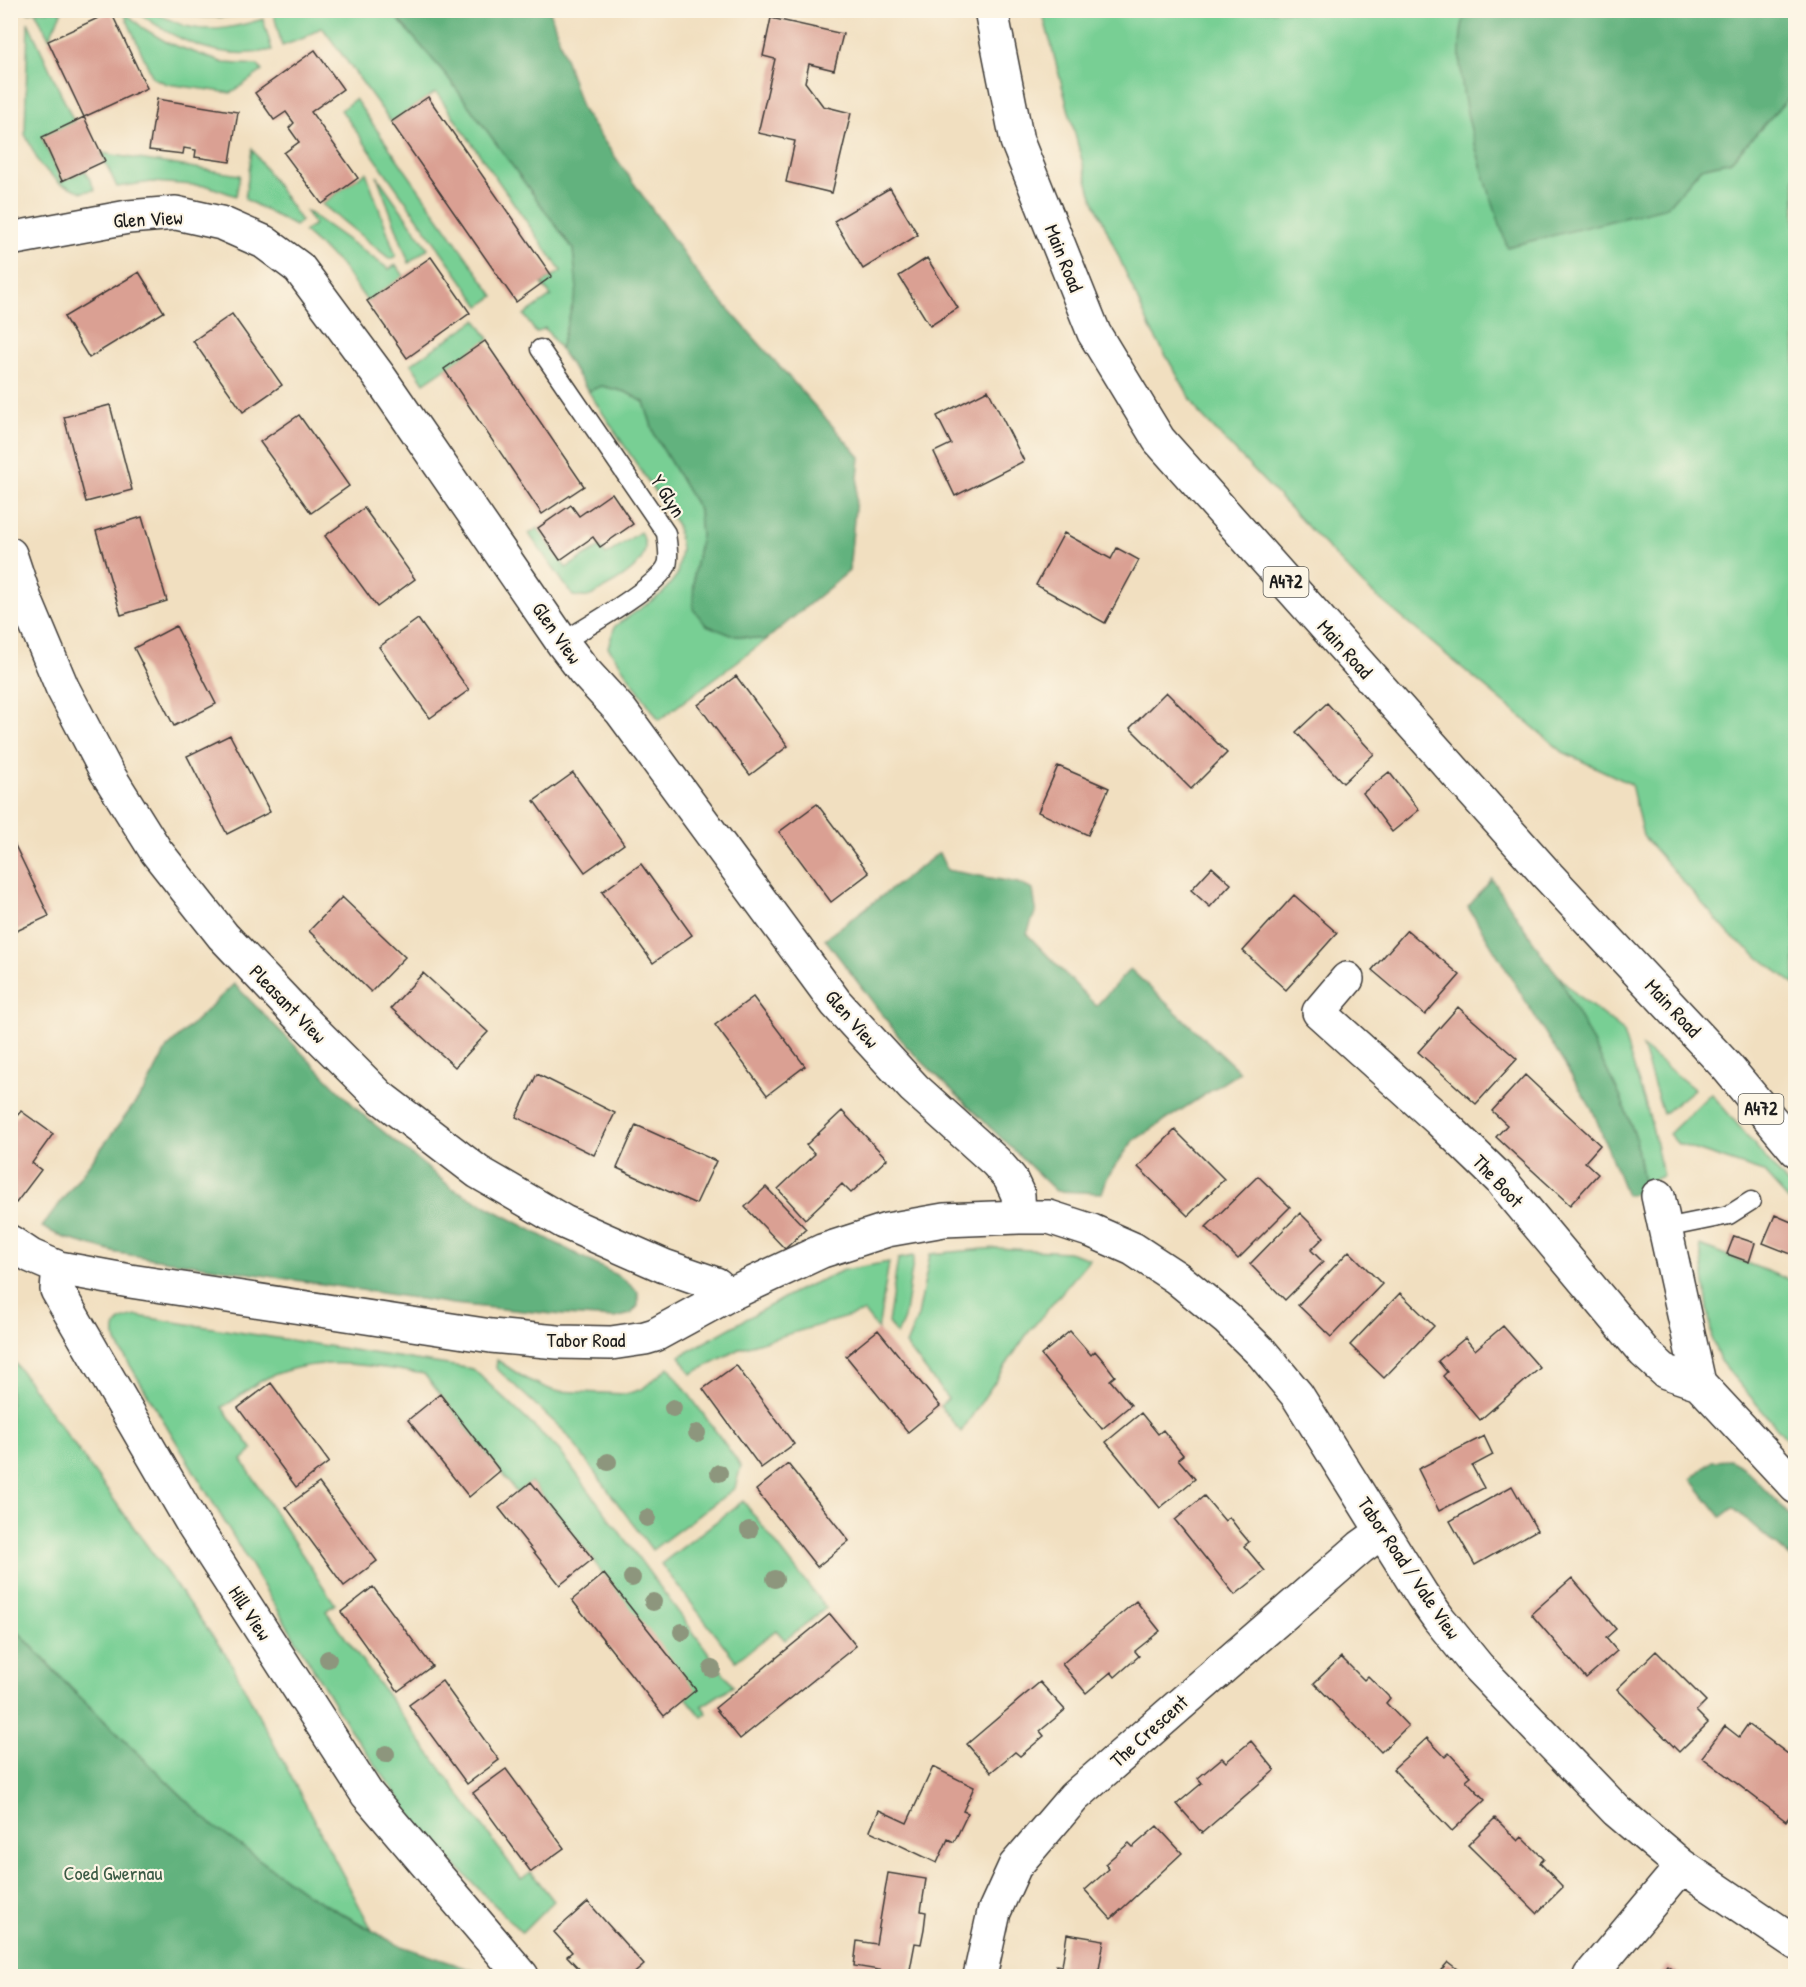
<svg xmlns="http://www.w3.org/2000/svg" width="1806" height="1987" font-family="'Patrick Hand',sans-serif">
<style>
.green{fill:#78cf94;stroke:#4a7658;stroke-width:1.5}
.forest{fill:#62b27e;stroke:#3f674d;stroke-width:1.5}
.building{fill:#daa093}
.lines{fill:none;stroke-linecap:round;stroke-linejoin:round}
.lane-casing{stroke:#3c3935;stroke-width:21}
.street-casing{stroke:#3c3935;stroke-width:36}
.primary-casing{stroke:#3c3935;stroke-width:36}
.lane{stroke:#fff;stroke-width:18}
.street{stroke:#fff;stroke-width:33}
.primary{stroke:#fff;stroke-width:33}
.tree{fill:#8d967d}
.labels{text-anchor:middle;stroke-width:4.5;stroke-linejoin:round;paint-order:stroke}
.shield{fill:#fcf5e5;stroke:#5f5d58;stroke-width:1.5}
.shield-label{font-size:18px;font-weight:bold;fill:#1c1c1c}
.street-label{font-size:20px;fill:#1c1c1c;stroke:#fcf5e5}
.park-label{font-size:20px;fill:#3c5b46;stroke:#fcf5e5}
</style>
<rect width="100%" height="100%" fill="#fcf5e5"/>
<filter id="ink" filterUnits="userSpaceOnUse"><feTurbulence type="fractalNoise" baseFrequency=".0167" numOctaves="2"/><feDisplacementMap in="SourceGraphic" scale="12" xChannelSelector="R" yChannelSelector="G"/><feConvolveMatrix kernelMatrix="1 2 1 2 8 2 1 2 1" color-interpolation-filters="sRGB"/></filter>
<filter id="wash" filterUnits="userSpaceOnUse"><feTurbulence type="fractalNoise" baseFrequency=".008" numOctaves="4" result="noise"/><feDisplacementMap in="SourceGraphic" scale="24" xChannelSelector="R" yChannelSelector="G"/><feGaussianBlur stdDeviation="1.35" result="paint"/><feColorMatrix in="noise" values="0 0 0 0 0 0 0 0 0 0 0 0 0 0 0 0 0 1.4 0 .05"/><feComposite in="paint" operator="in"/></filter>
<g filter="url(#wash)">
<rect width="100%" height="100%" fill="#f1dfc0"/>
<path class="green" d="M28,11H62L49,38L35,11L28,13Z
M123,11L143,28L168,43L224,63L258,65L262,71L231,93L167,84L153,78Z
M137,11C154,9 169,21 185,26C212,33 237,27 263,19L272,50C223,62 174,41 137,11Z
M179,11H255C230,18 204,21 179,11Z
M273,11H391L447,76L573,249L578,289L560,349L545,328L536,333L524,315L551,296L542,284L561,271L436,92L391,122L322,27L304,38L282,46Z
M1042,11H1466L1460,57L1666,207L1701,168L1731,161L1795,91V985L1730,935L1643,836L1631,784L1563,752L1364,586L1199,413L1151,330L1091,194Z
M28,22L74,122L42,138L62,181L85,170L95,190L82,192L60,183L40,165L25,134Z
M355,99L494,296L480,306L341,110Z
M252,149L301,221L295,226L245,199Z
M101,153L240,175L236,196L208,186L152,182L117,187Z
M366,172L396,256L390,259L322,204Z
M377,176L428,248L409,263Z
M305,210L389,269L396,265L404,276L367,301L340,264L304,232L314,224Z
M476,320L489,339L424,383L411,364Z
M602,386L626,392L644,402L655,436L699,510L701,536L694,574L731,635L766,640L659,720L608,647L615,626L663,593L677,575L681,549L677,525L588,391Z
M538,528L566,568L600,547L606,555L640,532C658,557 625,577 604,588C600,591 593,596 587,597C583,598 577,596 573,596L529,534Z
M1558,975L1577,995L1622,1030L1651,1122L1663,1176L1643,1183L1635,1136L1621,1098Z
M1642,1047L1694,1089L1663,1114Z
M1711,1093L1795,1193V1207L1763,1172L1678,1144L1669,1134Z
M1700,1245L1795,1282V1449L1720,1361L1712,1340Z
M996,1248L1068,1252L1090,1259L1027,1334L961,1432L940,1406L948,1399L906,1345L918,1316L930,1254Z
M914,1256L904,1319L897,1335L888,1323L898,1259Z
M889,1262L878,1330L864,1312L741,1348L691,1374L680,1356L796,1291L844,1270Z
M137,1316L473,1369L559,1450L733,1686L702,1706L707,1713L702,1717C665,1674 637,1623 605,1577C583,1544 556,1513 531,1482L517,1493L424,1374C372,1366 320,1354 269,1377C252,1384 239,1399 222,1407L253,1450L242,1460L282,1524L335,1604L326,1611L521,1879L531,1872L554,1901L522,1933L424,1833L349,1728L116,1342C111,1322 120,1319 137,1316Z
M10,1356L229,1659L372,1930L310,1896L213,1826L71,1688L11,1624Z
M497,1360L526,1379L554,1391L626,1394L642,1389L669,1367L741,1466L735,1488L652,1550L566,1433L496,1368Z
M743,1501L826,1608L785,1640L776,1630L736,1661L661,1564Z"/>
<path class="forest" d="M1466,10L1795,11V91L1731,161L1701,168L1667,207L1507,247C1487,181 1444,78 1466,10Z
M391,11H550L582,110L700,277L860,457L849,571L766,640L731,635L706,625L693,609L694,574L701,536L699,510L655,436L644,402L626,392L602,386L588,391L560,349L577,289L573,249L447,76Z
M939,853L947,870L1018,883L1033,890L1036,910L1027,934L1096,1006L1130,969L1240,1072L1133,1141L1107,1178L1102,1193L1056,1191L906,1046L825,939Z
M1492,879L1545,959L1558,975L1621,1098L1635,1136L1643,1183L1635,1194L1626,1195L1593,1111L1468,907Z
M234,984L362,1114L452,1188L622,1278L638,1292V1306L631,1314L615,1318L563,1315L453,1304L117,1253L62,1237L42,1227L145,1090L167,1048Z
M1730,1460L1743,1467L1795,1521V1561L1733,1508L1721,1517L1691,1479L1712,1461Z
M11,1624L71,1689L213,1826L310,1896L398,1945L490,1976H11Z"/>
<g id="blocks">
<path class="building" d="M111,12L147,88L84,117L48,41Z
M771,18L843,34L834,70L809,64L805,82L823,106L851,113L832,193L786,182L795,141L758,133L775,59L763,56Z
M315,50L343,89L311,112L358,178L322,204L284,153L299,142L289,128L294,123L286,112L274,120L255,93Z
M428,97L552,276L516,302L391,122Z
M157,99L238,112L230,162L195,157L196,150L184,148L183,154L149,150Z
M84,117L105,161L62,181L42,137Z
M890,188L918,235L863,269L834,221Z
M431,257L470,313L407,358L367,301Z
M927,258L958,308L930,326L899,276Z
M139,272L164,312L89,358L64,317Z
M232,314L282,385L243,412L193,341Z
M485,341L584,486L542,514L444,369Z
M988,390L1024,461L955,496L934,452L951,444L937,416Z
M110,405L132,490L86,502L64,417Z
M299,415L349,486L311,513L260,442Z
M612,493L633,524L600,547L593,537L560,560L538,528L571,505L579,516Z
M364,508L415,579L377,607L325,536Z
M142,517L167,601L121,615L96,531Z
M1064,533L1111,559L1117,548L1139,560L1105,623L1036,585Z
M418,619L469,690L430,718L379,647Z
M176,626L216,704L174,726L134,648Z
M736,676L788,746L750,775L698,705Z
M1166,692L1227,753L1191,789L1130,728Z
M1327,703L1374,754L1343,783L1296,732Z
M230,735L270,812L227,834L187,756Z
M1058,766L1109,788L1088,835L1038,812Z
M1389,772L1419,810L1392,832L1363,793Z
M573,773L624,844L585,872L534,801Z
M817,804L869,873L831,902L779,832Z
M10,835L49,916L10,934Z
M641,864L692,935L653,963L602,892Z
M1212,867L1231,884L1210,907L1191,890Z
M1294,895L1337,933L1286,990L1243,951Z
M342,897L405,957L371,992L309,931Z
M1407,930L1460,975L1425,1015L1372,970Z
M423,973L488,1032L455,1067L391,1008Z
M753,997L805,1066L767,1095L715,1025Z
M1458,1007L1517,1059L1476,1104L1418,1052Z
M537,1074L615,1113L594,1155L516,1117Z
M1525,1075L1600,1145L1585,1162L1598,1174L1570,1205L1496,1137L1507,1125L1492,1111Z
M21,1111L53,1134L32,1163L41,1170L16,1203L10,1199V1124Z
M842,1111L887,1159L851,1193L842,1184L805,1219L778,1189L815,1154L806,1145Z
M636,1125L716,1161L696,1204L617,1168Z
M1175,1130L1224,1179L1188,1216L1138,1167Z
M1258,1176L1290,1207L1238,1259L1206,1227Z
M766,1187L806,1229L785,1249L745,1207Z
M1300,1213L1324,1237L1311,1250L1323,1262L1285,1300L1250,1264Z
M1775,1215L1796,1224V1256L1763,1243Z
M1734,1236L1755,1243L1749,1262L1727,1254Z
M1349,1251L1382,1284L1331,1337L1298,1305Z
M1400,1293L1434,1326L1384,1378L1350,1345Z
M1503,1326L1540,1368L1480,1420L1443,1376L1447,1372L1438,1361L1465,1338L1475,1350Z
M878,1330L940,1406L908,1432L846,1356Z
M1070,1331L1091,1355L1095,1351L1106,1364L1115,1376L1110,1380L1131,1405L1102,1429L1041,1355Z
M736,1365L794,1444L761,1468L703,1389Z
M271,1383L329,1462L296,1487L238,1408Z
M440,1394L500,1471L469,1497L408,1420Z
M1141,1413L1158,1434L1163,1430L1183,1455L1178,1459L1195,1479L1160,1508L1106,1442Z
M1484,1436L1493,1455L1472,1466L1484,1488L1439,1511L1418,1469Z
M788,1464L849,1541L817,1567L756,1490Z
M531,1482L593,1559L560,1585L499,1508Z
M319,1483L377,1561L344,1586L286,1507Z
M1512,1486L1537,1530L1475,1565L1450,1521Z
M1204,1496L1225,1521L1229,1517L1239,1530L1249,1542L1244,1546L1265,1571L1235,1595L1175,1520Z
M604,1574L696,1690L664,1716L572,1600Z
M1572,1578L1616,1629L1606,1638L1617,1651L1586,1678L1531,1614Z
M373,1587L432,1666L398,1691L341,1612Z
M1136,1601L1160,1631L1135,1651L1139,1656L1115,1677L1111,1672L1086,1693L1062,1664Z
M830,1614L856,1646L740,1739L715,1708Z
M1656,1651L1706,1701L1696,1711L1708,1723L1679,1752L1617,1689Z
M1341,1657L1364,1680L1368,1676L1390,1698L1386,1703L1408,1726L1381,1752L1314,1683Z
M442,1681L499,1760L467,1784L409,1705Z
M1040,1682L1065,1710L1040,1731L1044,1736L1031,1747L1020,1756L1015,1752L991,1772L967,1744Z
M1748,1724L1796,1760V1808L1786,1821L1702,1757L1725,1726L1739,1737Z
M1427,1738L1445,1757L1449,1753L1460,1765L1471,1776L1466,1780L1485,1800L1452,1831L1393,1769Z
M1251,1741L1275,1770L1202,1833L1177,1804L1202,1783L1198,1778L1222,1758L1226,1762Z
M933,1767L974,1787L963,1811L968,1813L954,1842L948,1839L937,1863L870,1831L879,1810L907,1823Z
M506,1769L564,1848L531,1872L473,1793Z
M1495,1818L1518,1841L1522,1837L1544,1859L1540,1863L1563,1887L1537,1913L1468,1845Z
M1157,1826L1182,1853L1111,1919L1085,1890L1109,1869L1105,1864L1129,1843L1133,1847Z
M888,1873L926,1879L921,1911L926,1912L924,1929L921,1944L915,1943L909,1975L854,1966L857,1941L876,1944Z
M588,1902L644,1965L631,1976H586L567,1956L572,1952L554,1932Z
M1067,1934L1104,1940L1098,1976H1054L1056,1965L1062,1966Z
M1448,1962L1466,1976H1436Z
M1667,1965L1683,1976H1658Z"/>
</g>
</g>
<g filter="url(#ink)">
<use href="#blocks" fill-opacity="0" stroke="#3c3935" stroke-width="1.5"/>
<g class="lines">
<g class="lane-casing">
<path id="lane" d="M540,349L666,533C667,542 670,557 667,565C658,587 585,628 562,642
M1665,1228L1729,1215L1751,1201"/>
</g>
<g class="street-casing">
<path id="street" d="M10,239L128,217L176,213L221,223L264,242L299,268L322,299L379,376L562,642L584,671L621,711L836,1003L914,1088L996,1162L1010,1178L1018,1195L1019,1217
M10,554L25,599L62,687L106,771L156,851L223,936L299,1016L379,1096L478,1172L564,1222L664,1266L716,1284L728,1295
M1347,979L1319,1012L1440,1121L1500,1179L1644,1352L1666,1372L1699,1383
M1658,1196L1699,1383L1796,1487
M10,1242L31,1256L59,1268L130,1281L491,1336L558,1342L611,1343L645,1338L655,1335L728,1295L822,1251L887,1230L944,1220L1019,1217H1049L1092,1231L1133,1249L1177,1278L1227,1319L1262,1353L1297,1395L1422,1595L1439,1619L1478,1667L1617,1811L1682,1866L1796,1943
M59,1268L57,1290L191,1521L367,1794L522,1976
M980,1976L994,1912L1015,1866L1074,1797L1361,1547L1382,1532
M1590,1976L1682,1866"/>
</g>
<g class="primary-casing">
<path id="primary" d="M991,10L1017,141L1094,333L1159,440L1548,876L1727,1067L1796,1150"/>
</g>
<use href="#lane" class="lane"/>
<use href="#street" class="street"/>
<use href="#primary" class="primary"/>
</g>
<g class="tree">
<circle cx="673" cy="1408" r="9"/>
<circle cx="697" cy="1433" r="9"/>
<circle cx="608" cy="1462" r="9"/>
<circle cx="719" cy="1473" r="9"/>
<circle cx="647" cy="1518" r="9"/>
<circle cx="749" cy="1530" r="9"/>
<circle cx="632" cy="1578" r="9"/>
<circle cx="775" cy="1579" r="9"/>
<circle cx="653" cy="1602" r="9"/>
<circle cx="682" cy="1632" r="9"/>
<circle cx="328" cy="1659" r="9"/>
<circle cx="712" cy="1669" r="9"/>
<circle cx="386" cy="1754" r="9"/>
</g>
</g>
<g class="labels">
<g class="shield">
<rect x="1263.5" y="567" width="45" height="30" rx="4.5"/>
<rect x="1738.5" y="1094" width="45" height="30" rx="4.5"/>
</g>
<g class="shield-label">
<text x="1286" y="588">A472</text>
<text x="1761" y="1115">A472</text>
</g>
<g class="street-label">
<text transform="translate(148 219) rotate(-3)" y="7">Glen View</text>
<text transform="translate(1064 258) rotate(68)" y="7">Main Road</text>
<text transform="translate(668 496) rotate(57)" y="7">Y Glyn</text>
<text transform="translate(557 633) rotate(55)" y="7">Glen View</text>
<text transform="translate(1345 649) rotate(48)" y="7">Main Road</text>
<text transform="translate(288 1004) rotate(46)" y="7">Pleasant View</text>
<text transform="translate(1673 1008) rotate(47)" y="7">Main Road</text>
<text transform="translate(852 1019) rotate(49)" y="7">Glen View</text>
<text transform="translate(1498 1181) rotate(47)" y="7">The Boot</text>
<text x="586" y="1347">Tabor Road</text>
<text transform="translate(1409 1568) rotate(56)" y="7">Tabor Road / Vale View</text>
<text transform="translate(250 1613) rotate(57)" y="7">Hill View</text>
<text transform="translate(1149 1731) rotate(-42)" y="7">The Crescent</text>
</g>
<g class="park-label">
<text x="113" y="1880">Coed Gwernau</text>
</g>
</g>
<rect width="1806" height="1987" fill="none" stroke="#fcf5e5" stroke-width="36"/>
</svg>
